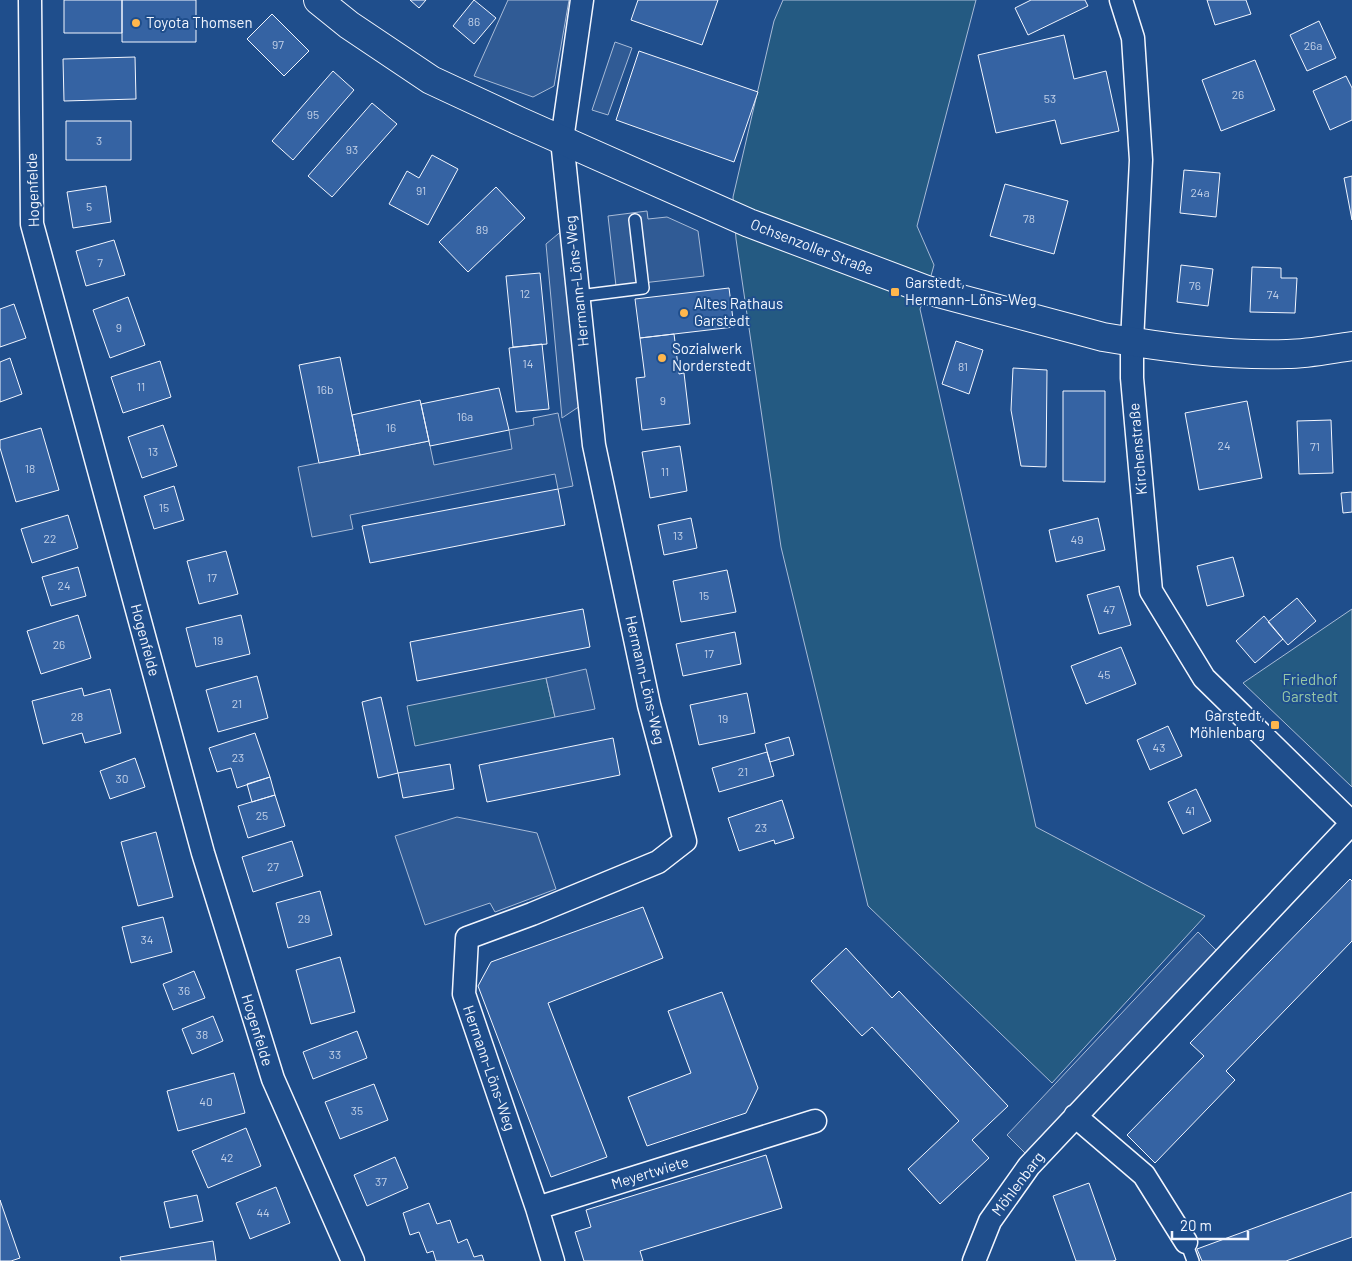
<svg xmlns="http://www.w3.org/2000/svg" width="1352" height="1261" font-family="Barlow,sans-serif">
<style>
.green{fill:#245a82;stroke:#a8bbd7}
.parking{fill:#305b95;stroke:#a8bbd7}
.building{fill:#3563a3;stroke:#f2f6ff}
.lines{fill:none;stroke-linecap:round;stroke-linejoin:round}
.lane-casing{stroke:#f2f6ff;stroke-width:14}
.street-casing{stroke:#f2f6ff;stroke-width:25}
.secondary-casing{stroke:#f2f6ff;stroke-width:30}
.lane{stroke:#1f4e8c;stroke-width:11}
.street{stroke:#1f4e8c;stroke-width:22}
.secondary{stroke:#1f4e8c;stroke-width:28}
.poi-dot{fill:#ffb74d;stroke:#1f4e8c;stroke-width:2}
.labels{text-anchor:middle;stroke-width:4;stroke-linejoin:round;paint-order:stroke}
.number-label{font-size:12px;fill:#c3d1e8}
.poi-label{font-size:15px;fill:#f2f6ff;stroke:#1f4e8c;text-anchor:start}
.street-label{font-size:15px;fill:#f2f6ff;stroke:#1f4e8c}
.park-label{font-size:15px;fill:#97c8a6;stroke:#1f4e8c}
</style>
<rect width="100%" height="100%" fill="#1f4e8c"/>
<path class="green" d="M783,0H976L917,226L934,265L927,290L920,309L1036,827L1205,916L1052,1083L868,906L781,547L736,239L733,197L774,21Z
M1352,609V787L1243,683Z
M546,678L555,717L415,746L407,706Z"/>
<path class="parking" d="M508,0H569L554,86L533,97L474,76Z
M615,42L632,48L608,115L592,110Z
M647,211L648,219L667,217L698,231L704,276L616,286L608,216Z
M564,229L580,406L562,418L546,244Z
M558,413L573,486L558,489L555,474L350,515L353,529L312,537L298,467L429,441L434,465L512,449L509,430L534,425L533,418Z
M586,669L595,709L555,717L546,678Z
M457,817L537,833L556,889L495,912L490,903L425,925L395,836Z
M1198,932L1217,951L1026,1154L1007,1135Z"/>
<path class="building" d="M64,0H122V33H64Z
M122,0H196V42H122Z
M410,0H426L419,8Z
M474,0L496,18L474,44L453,26Z
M638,0H718L702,45L631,20Z
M1031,0H1085L1088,6L1028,35L1015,8Z
M1207,0H1246L1251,14L1215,25Z
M272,14L309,51L284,76L247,39Z
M1319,21L1336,58L1307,71L1290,35Z
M1064,35L1074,79L1106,71L1119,131L1061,144L1055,120L996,133L978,55Z
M639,51L758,92L734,162L616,120Z
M135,57L136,99L64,101L63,59Z
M1255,60L1275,110L1221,131L1202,80Z
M333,71L354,90L293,160L272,141Z
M1346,76L1352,88V120L1330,130L1313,91Z
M372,103L397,124L332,197L308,176Z
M66,121H131V160H66Z
M432,155L458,169L428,225L389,204L407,171L419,178Z
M1184,170L1220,173L1216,217L1180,213Z
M1352,176V220L1344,178Z
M1005,184L1068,201L1054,254L990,236Z
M106,186L111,222L73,228L67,192Z
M496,187L525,218L468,272L439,242Z
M114,240L125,275L86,286L76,251Z
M1181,265L1213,269L1208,306L1177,302Z
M1252,267L1281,268V278H1297L1295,313L1250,312Z
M540,273L547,344L513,347L506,276Z
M729,288L734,327L640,338L635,299Z
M128,297L145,345L110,358L93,310Z
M14,304L26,338L0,347V309Z
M674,334L679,374L684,373L690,424L642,430L636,378L645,377L640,338Z
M956,341L983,350L969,394L942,384Z
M542,344L549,409L516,412L509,348Z
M340,357L360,455L319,463L299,365Z
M10,358L22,394L0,402V362Z
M160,361L171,397L123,413L111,377Z
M1013,368L1047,370L1046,467L1021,466L1011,410Z
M499,388L509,430L430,446L421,404Z
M1063,391H1105V482L1063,481Z
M420,400L429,441L360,455L352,415Z
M1247,401L1262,478L1199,490L1185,413Z
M1331,420L1333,473L1299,474L1297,421Z
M163,425L177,466L142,478L128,437Z
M41,428L59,490L16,502L0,448V440Z
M680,446L687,491L650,498L642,452Z
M174,486L184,520L154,529L144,496Z
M558,489L565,525L370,563L362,526Z
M1352,492V512L1343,513L1341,493Z
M68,515L78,548L32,563L21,529Z
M691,518L697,548L664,555L658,525Z
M1098,518L1105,550L1056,562L1049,530Z
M226,551L238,594L199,604L187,561Z
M1233,557L1244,596L1207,606L1197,566Z
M78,567L86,596L51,606L42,577Z
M727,570L736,612L681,622L673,581Z
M1119,586L1131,625L1099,634L1087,595Z
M1297,598L1316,621L1288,645L1268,622Z
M583,609L590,647L417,681L410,642Z
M78,615L91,658L41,674L27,631Z
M241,615L250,654L196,667L186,628Z
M1264,616L1283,639L1255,663L1236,641Z
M735,632L741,664L683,676L676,644Z
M1121,647L1136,684L1086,704L1071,666Z
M257,676L268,718L218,732L206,690Z
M82,688L84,696L110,689L121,733L85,743L82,733L43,744L32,701Z
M747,693L755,733L699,745L690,705Z
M381,697L398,773L378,778L362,702Z
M1168,726L1182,756L1150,770L1137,740Z
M255,733L270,777L237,788L231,768L217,772L209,748Z
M789,737L794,755L770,762L765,744Z
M613,738L620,775L487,802L479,765Z
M767,752L774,776L719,792L712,768Z
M135,758L145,787L110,799L100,771Z
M450,764L454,789L403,798L398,773Z
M270,777L275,795L252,802L247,784Z
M1196,789L1211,821L1183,834L1168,802Z
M275,795L285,826L248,838L238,806Z
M782,800L794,838L775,844L774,840L739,851L728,818Z
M156,832L173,897L138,906L121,842Z
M292,841L303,876L253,892L242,857Z
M1350,879L1352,881V941L1226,1071L1235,1080L1155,1163L1127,1135L1204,1056L1190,1043Z
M320,891L332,935L288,948L276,903Z
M643,907L663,958L548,1003L607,1157L551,1177L478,986L491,962Z
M163,917L172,952L131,963L122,927Z
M846,948L892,998L899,991L1008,1106L972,1140L989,1158L940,1204L908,1169L959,1121L872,1027L862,1036L811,981Z
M340,957L355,1012L311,1024L296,970Z
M194,971L205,998L173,1010L163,984Z
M722,992L758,1088L746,1113L647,1146L628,1097L691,1073L668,1011Z
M213,1016L223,1041L192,1054L182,1029Z
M357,1031L367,1058L313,1079L303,1052Z
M234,1073L245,1113L178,1131L167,1091Z
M374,1084L388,1120L340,1139L325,1102Z
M246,1128L261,1166L208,1188L192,1151Z
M766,1155L782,1208L640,1251L643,1261H584L575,1232L591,1227L586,1210Z
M395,1157L408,1188L367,1206L354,1175Z
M1089,1183L1116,1260L1113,1261H1076L1053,1196Z
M276,1187L290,1223L250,1239L236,1203Z
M1352,1192V1237L1286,1261H1202L1197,1249Z
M197,1195L203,1221L170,1228L164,1202Z
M0,1200L20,1258L11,1261H0Z
M429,1203L437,1224L450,1220L458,1243L467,1239L474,1257L482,1255L484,1261H436L433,1251L427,1253L419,1232L410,1235L403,1213Z
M213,1241L216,1261H121L120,1257Z"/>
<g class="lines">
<g class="lane-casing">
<path id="lane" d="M579,296L643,288L635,220
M1186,1242L1193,1261"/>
</g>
<g class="street-casing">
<path id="street" d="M30,0L32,224L203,853L273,1079L353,1261
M1121,0L1133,38L1141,160L1132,342V378L1151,591L1204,678L1352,823
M1075,1116L1144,1175L1186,1242
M537,1208L815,1121
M553,1261L537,1208L464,994L467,938L532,914L658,862L685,841L649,705L594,445L562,140L582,0
M974,1261L990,1221L1029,1166L1352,823"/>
</g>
<g class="secondary-casing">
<path id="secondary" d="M318,0L349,25L431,80L519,121L749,223L927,290L1103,337C1163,347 1225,356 1287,354C1308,354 1331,349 1352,346"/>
</g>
<use href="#lane" class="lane"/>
<use href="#street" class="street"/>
<use href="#secondary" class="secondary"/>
</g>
<g class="poi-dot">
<circle cx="136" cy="23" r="5"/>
<rect x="890" y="287" width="10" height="10" rx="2.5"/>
<circle cx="684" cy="313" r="5"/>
<circle cx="662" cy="358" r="5"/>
<rect x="1270" y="720" width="10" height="10" rx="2.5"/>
</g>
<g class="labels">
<g class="number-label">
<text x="474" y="26">86</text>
<text x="278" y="49">97</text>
<text x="1313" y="50">26a</text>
<text x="1238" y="99">26</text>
<text x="1050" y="103">53</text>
<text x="313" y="119">95</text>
<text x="99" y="145">3</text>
<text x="352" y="154">93</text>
<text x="421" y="195">91</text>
<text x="1200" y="197">24a</text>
<text x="89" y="211">5</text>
<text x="1029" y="223">78</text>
<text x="482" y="234">89</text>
<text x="100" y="267">7</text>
<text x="1195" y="290">76</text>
<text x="525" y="298">12</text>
<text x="1273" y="299">74</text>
<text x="119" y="332">9</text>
<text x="528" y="368">14</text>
<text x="963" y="371">81</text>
<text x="141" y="391">11</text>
<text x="325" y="394">16b</text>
<text x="663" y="405">9</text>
<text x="465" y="421">16a</text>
<text x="391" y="432">16</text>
<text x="1224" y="450">24</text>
<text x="1315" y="451">71</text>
<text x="153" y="456">13</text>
<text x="30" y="473">18</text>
<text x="665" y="476">11</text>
<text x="164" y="512">15</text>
<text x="678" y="540">13</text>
<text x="50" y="543">22</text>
<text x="1077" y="544">49</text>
<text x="212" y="582">17</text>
<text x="64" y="590">24</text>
<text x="704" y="600">15</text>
<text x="1109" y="614">47</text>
<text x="218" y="645">19</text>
<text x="59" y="649">26</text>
<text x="709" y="658">17</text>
<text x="1104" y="679">45</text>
<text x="237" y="708">21</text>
<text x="77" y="721">28</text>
<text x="723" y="723">19</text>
<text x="1159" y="752">43</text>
<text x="238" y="762">23</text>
<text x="743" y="776">21</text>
<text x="122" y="783">30</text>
<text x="1190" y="815">41</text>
<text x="262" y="820">25</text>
<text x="761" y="832">23</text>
<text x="273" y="871">27</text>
<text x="304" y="923">29</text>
<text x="147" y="944">34</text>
<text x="184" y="995">36</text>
<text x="202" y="1039">38</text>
<text x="335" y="1059">33</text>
<text x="206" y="1106">40</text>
<text x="357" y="1115">35</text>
<text x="227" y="1162">42</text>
<text x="381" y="1186">37</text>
<text x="263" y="1217">44</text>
</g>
<g class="poi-label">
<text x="146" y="28">Toyota Thomsen</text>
<text x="905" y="288">Garstedt,<tspan x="905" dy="17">Hermann-Löns-Weg</tspan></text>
<text x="694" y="309">Altes Rathaus<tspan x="694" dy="17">Garstedt</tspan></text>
<text x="672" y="354">Sozialwerk<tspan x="672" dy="17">Norderstedt</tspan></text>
<text x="1265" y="721" text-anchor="end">Garstedt,<tspan x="1265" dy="17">Möhlenbarg</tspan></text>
</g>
<g class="street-label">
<text transform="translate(33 190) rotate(-92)" y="5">Hogenfelde</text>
<text transform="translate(812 247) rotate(21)" y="5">Ochsenzoller Straße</text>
<text transform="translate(577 281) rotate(-96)" y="5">Hermann-Löns-Weg</text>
<text transform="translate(1138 449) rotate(-95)" y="5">Kirchenstraße</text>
<text transform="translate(145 640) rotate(75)" y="5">Hogenfelde</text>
<text transform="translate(645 680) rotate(77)" y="5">Hermann-Löns-Weg</text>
<text transform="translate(257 1030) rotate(73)" y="5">Hogenfelde</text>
<text transform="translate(489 1068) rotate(71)" y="5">Hermann-Löns-Weg</text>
<text transform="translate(650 1173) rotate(-17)" y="5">Meyertwiete</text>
<text transform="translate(1018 1184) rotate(-53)" y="5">Möhlenbarg</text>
</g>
<g class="park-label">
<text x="1310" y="685">Friedhof<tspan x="1310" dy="17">Garstedt</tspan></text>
</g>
</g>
<path d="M1172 1231v8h76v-8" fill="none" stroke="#f2f6ff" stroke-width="2.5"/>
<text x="1180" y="1231" font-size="15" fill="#f2f6ff" stroke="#1f4e8c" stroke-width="4" paint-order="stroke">20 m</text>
</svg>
